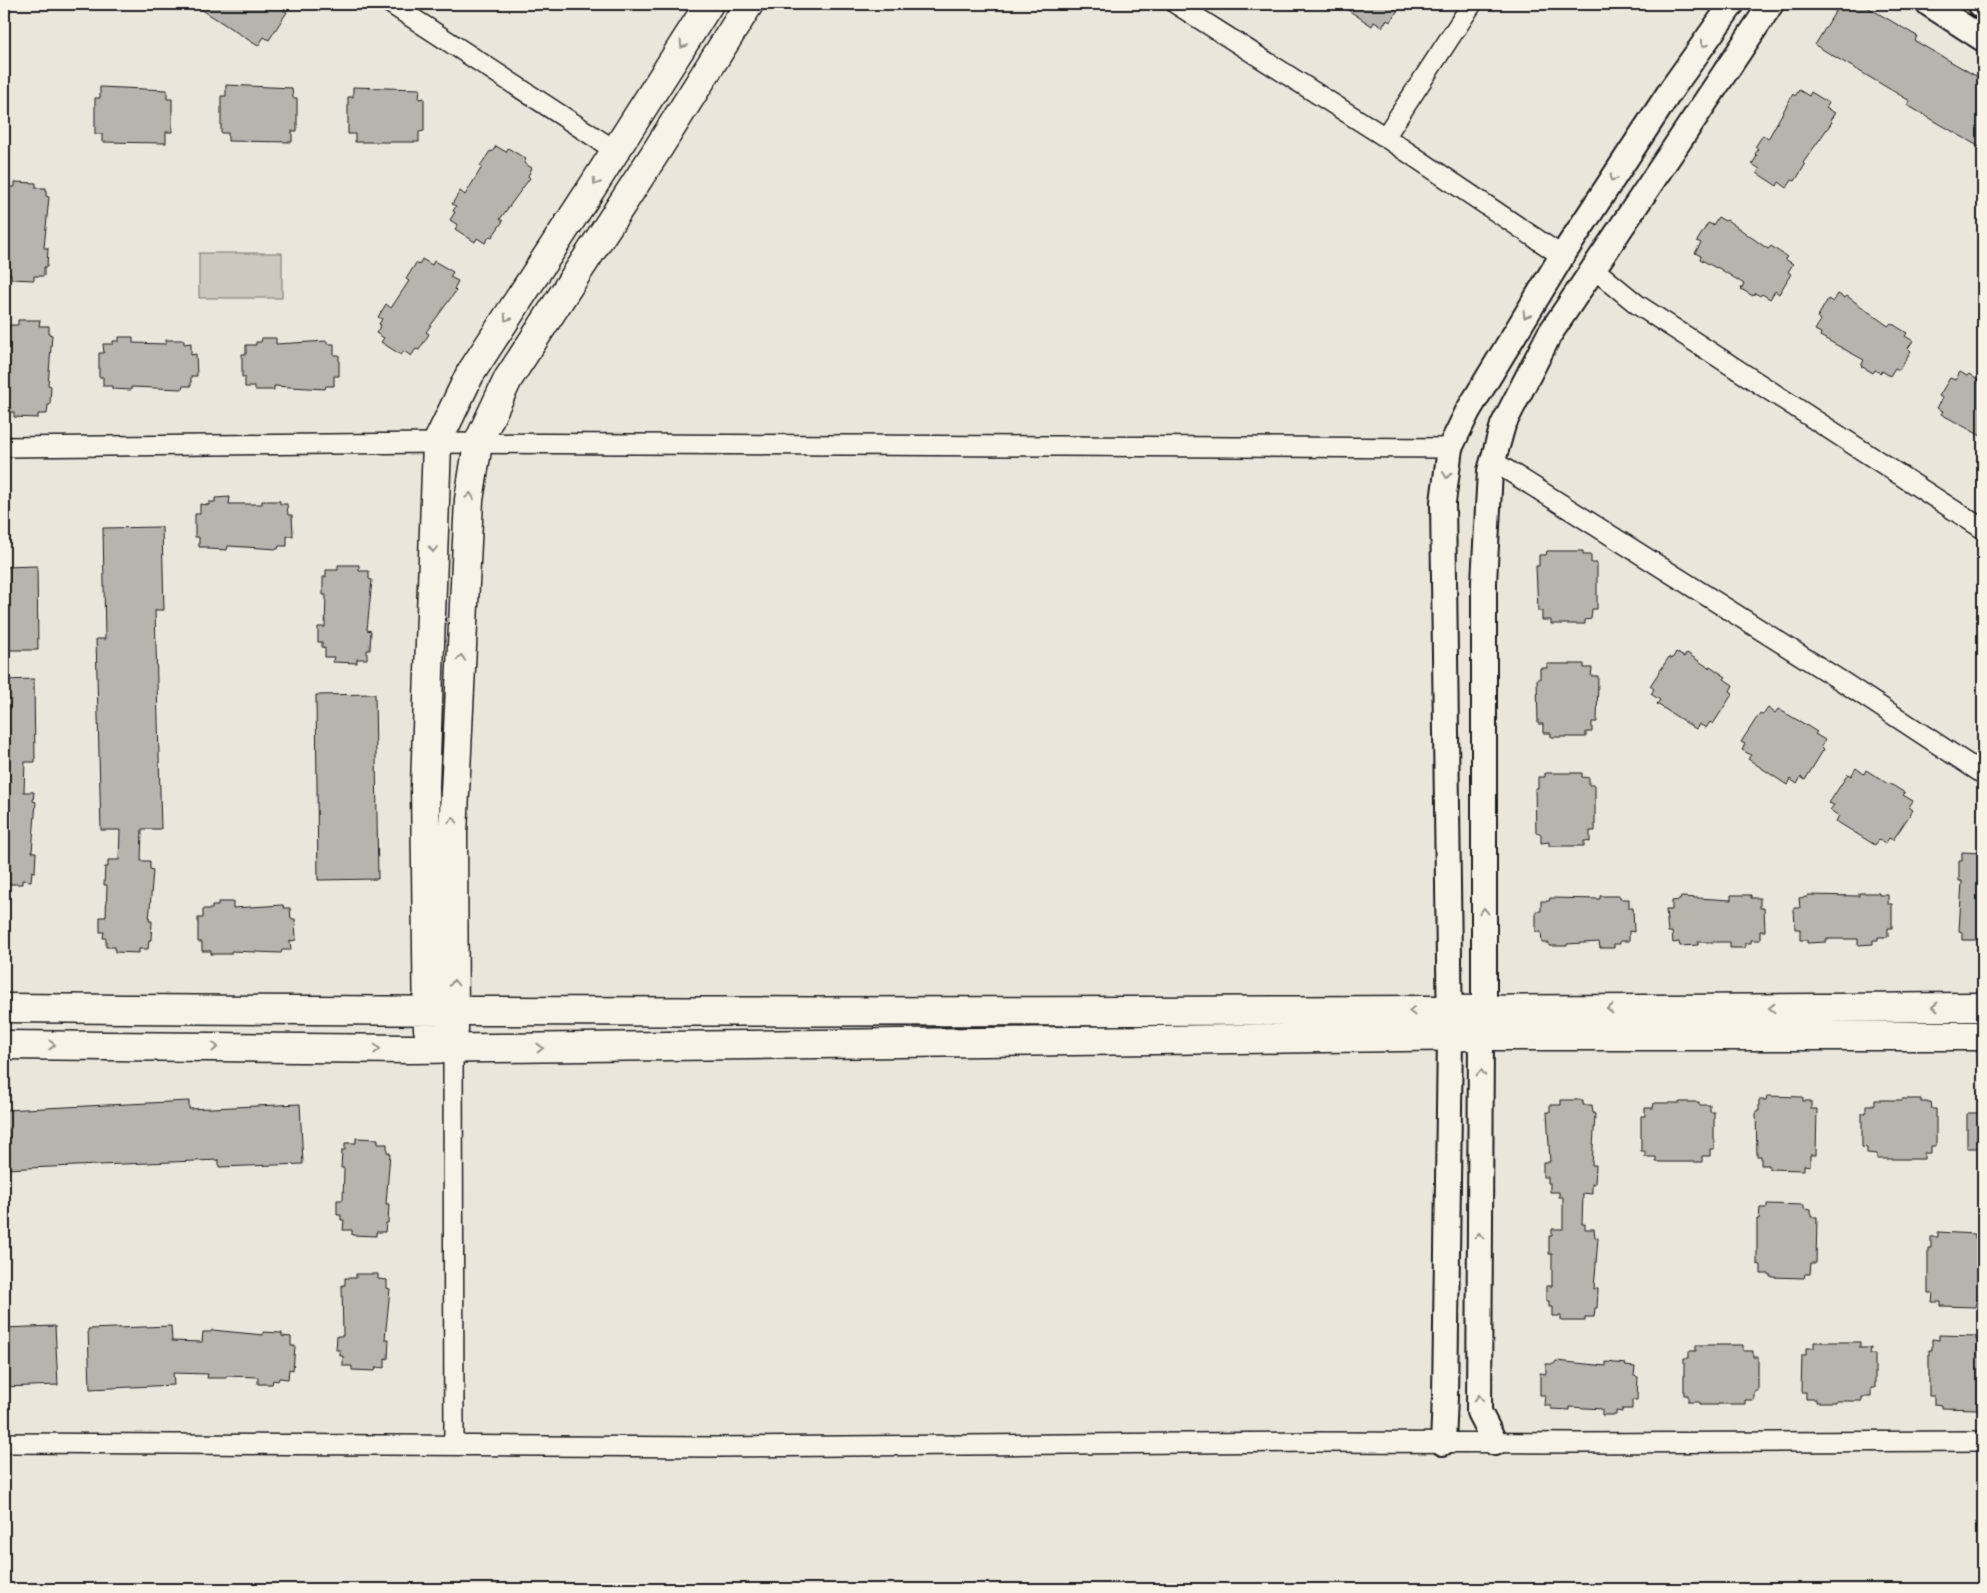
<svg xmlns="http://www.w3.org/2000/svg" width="1987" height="1593" font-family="Sriracha,sans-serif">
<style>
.green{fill:#ccc8c0;stroke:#74726e}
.building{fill:#b6b4ac;stroke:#1c1c1c}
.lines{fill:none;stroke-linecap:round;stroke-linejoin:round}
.minor-casing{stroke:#1c1c1c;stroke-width:22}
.tertiary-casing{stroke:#1c1c1c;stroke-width:28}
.secondary-casing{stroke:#1c1c1c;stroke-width:31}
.minor{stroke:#f7f3e8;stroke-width:19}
.tertiary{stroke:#f7f3e8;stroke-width:24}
.secondary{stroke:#f7f3e8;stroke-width:28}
.oneway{stroke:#94928c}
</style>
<rect width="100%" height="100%" fill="#eae6dc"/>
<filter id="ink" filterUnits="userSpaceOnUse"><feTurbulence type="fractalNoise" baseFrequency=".02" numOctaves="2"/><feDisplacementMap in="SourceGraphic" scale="10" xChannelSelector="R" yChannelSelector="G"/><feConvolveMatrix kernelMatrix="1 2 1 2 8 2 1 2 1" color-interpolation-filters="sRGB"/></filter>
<g filter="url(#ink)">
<path class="green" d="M199,253H282V298H199Z"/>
<path class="building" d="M193,4H286L283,10L287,12L269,40L264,37L258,46Z
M1339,4H1402L1390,22L1387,20L1382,27L1374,22L1372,26Z
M1840,4H1862L1917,36L1915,41L1983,80V149L1907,105L1910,101L1815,45Z
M226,85L292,88L293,98H297V131H292V142L228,141V133H221V96H226Z
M100,87L167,90V99H172V132H166V143L102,142V134H95V98H100Z
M353,87L420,89L419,99L424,98V131L419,132V142H355V134H348V97H353Z
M1799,90L1809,96L1811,92L1829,103L1826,108L1835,113L1830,120L1832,122L1803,163L1805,165L1795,181L1792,180L1787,188L1779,182L1777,186L1757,173L1760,169L1752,164L1757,156L1755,154L1758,150L1755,147L1763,135L1768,139L1793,94L1795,96Z
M496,146L506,152L508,148L526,159L524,163L532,168L528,176L530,178L500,219L503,221L492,237L490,236L485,243L477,238L475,242L455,229L458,225L450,220L455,212L453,211L456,206L452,204L460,191L465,195L482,167L480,166L490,151L492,152Z
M15,182L36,183V188H46V196L49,197L44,248H48L47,267H44V276H34V280L11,279V274H4V187H15Z
M1718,217L1725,221L1727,220L1768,249L1771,246L1787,257L1785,259L1793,264L1788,272L1791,274L1779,294L1775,291L1770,299L1762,294L1760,296L1755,293L1753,296L1741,289L1744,284L1717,267L1716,268L1700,259L1701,256L1695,253L1701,243L1697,241L1708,223L1713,225Z
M422,259L432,265L434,261L453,272L450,277L458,281L454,289L456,291L426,332L429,334L419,350L416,349L411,356L404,351L401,355L381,342L384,338L376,333L381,325L379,324L382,319L378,317L386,304L391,308L409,281L406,279L416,263L419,265Z
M1838,294L1845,298L1847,296L1888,326L1891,323L1907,333L1905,336L1913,341L1908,348L1911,351L1899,370L1895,368L1890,376L1882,371L1880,373L1875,370L1873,373L1861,366L1864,360L1820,336L1821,333L1815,330L1821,320L1817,318L1828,299L1833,302Z
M18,320H40L39,326H49V334L52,335L48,385L51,386L50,405H48L47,414H38V418L14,417V412H5L4,382L6,350H4V332H7V325H18Z
M119,337H133V343L166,344V340H184V344L191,343V355L196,354L197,376H191V386H183L182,389L131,387V390L112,389V386H103V377H99V353H104L103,344H113V341H119Z
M262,338H276V344L327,341V344H334V355H339V376H334V386H326L325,389L274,386V390H255V387H245V377H242V354H246V345H256V342H261Z
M1960,372L1967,376L1969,374L1983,384V437L1941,414L1943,411L1937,408L1943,398L1939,396L1950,378L1955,380Z
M230,497L229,504H262V501H280V504H287L288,515H292L293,536H287V546H279L278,549L228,546L227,550L208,549V547H199V537H195V514H200V504L209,505V502H215V498Z
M162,527L164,610H155L161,829H142L141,861H150V869L153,870L149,921H152L151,940H149L148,949H139V953L115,952V947H106V938H103L104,932H100V917H106L107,885H104L105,867H108V860H119L120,830H101L96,639H105L103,528Z
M1547,551H1583V555H1591V563H1597V609H1592L1591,619L1585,620V624H1551V620H1542V611H1538L1536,566H1539V555H1546Z
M338,565H359V571H369V579L372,580L367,630L371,631L370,650H367V659H357V663L333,662L334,657H325V648L322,647V642H318V627H325L326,595H323V577H326V570H338Z
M37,566L38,650H4V567Z
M1676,652L1684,657L1687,653L1709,668L1710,666L1726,677L1724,679L1733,685L1730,691L1733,693L1713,724L1710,722L1706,728L1699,724L1696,729L1657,704L1660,700L1651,694L1654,689L1650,686L1669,657L1672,659Z
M1547,664H1584V668H1592L1591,676H1598L1597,722H1592V732H1586V737H1551V733H1543V724H1538L1537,679H1540V668H1547Z
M34,679L35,762H25L24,792H34L33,801L36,802L32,852H36L35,872L32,871L31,881L22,880V884H4V680Z
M375,694L378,879L318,880L316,695Z
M1768,708L1775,713L1778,709L1801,722L1817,732L1815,734L1825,740L1821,746L1824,749L1805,780L1801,777L1797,784L1790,779L1787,785L1748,759L1751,755L1742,750L1745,744L1741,742L1760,713L1763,715Z
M1856,768L1864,774L1866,770L1888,784L1889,783L1905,793L1903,795L1913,801L1909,807L1913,810L1893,840L1889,838L1885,844L1879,840L1875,845L1836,821L1839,816L1830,810L1834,805L1829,803L1848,774L1851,776Z
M1545,773H1582V777L1589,778V785H1595V831H1590V842L1584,841V846H1549V842L1541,843V834L1536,833L1535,788H1538V777H1545Z
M1962,852L1983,853V940H1962V932L1959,931L1962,881H1959V861H1962Z
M1859,893H1879V895H1888V904H1892V928H1888V937H1878V940H1873V944L1858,945V939H1826V942L1807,943V940H1800V929H1795L1794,908H1800L1799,898L1807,897L1808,895L1859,896Z
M1731,895H1751V898H1760V908H1764L1765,931H1760V940H1751V943H1745V948H1730V942H1698V945L1680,946L1679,942L1673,943L1672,932H1668L1666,910H1672V901L1680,900L1681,897L1731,900Z
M1600,896H1620V899H1629V908H1633L1634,932L1629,931V941H1620V944H1614V948H1600L1599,942L1567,944V946H1549V943H1542L1541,932H1536V911H1541V901H1549L1550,898L1600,899Z
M218,902H233V908L283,905L284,908H290L291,919H295L296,940L290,941L291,950H282L281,953L231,951V954H211V951H202V942H198V918H203V909H212V906H218Z
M1767,1096L1803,1097V1101H1811V1109H1817L1816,1155H1810V1166L1804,1165V1170L1769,1169V1165H1761V1156H1757L1756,1111H1759V1100H1766Z
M1902,1099H1921V1102H1931L1932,1109H1936V1146H1931V1153H1924V1159H1877V1154L1867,1153V1148L1862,1147V1113H1866V1105H1875V1100H1902Z
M1561,1100H1583V1105H1592L1593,1113L1595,1114L1592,1165H1596L1595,1184H1592V1194L1583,1193L1582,1224H1585V1229H1594L1595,1237L1598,1238L1594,1289H1598L1597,1308H1595L1594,1317H1585V1321H1561V1316H1552V1307H1549V1301H1546V1286H1552V1254H1549V1236H1552V1229H1563V1197H1559V1192H1550V1183H1548V1177H1543V1162H1550L1547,1112H1550V1105H1561Z
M189,1101V1109L300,1104L303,1164L219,1167V1160L4,1169V1110Z
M1680,1102H1699V1105H1710V1112H1714V1149H1710V1156H1702V1162H1656V1157H1645V1151H1641V1116H1645V1108H1653L1654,1103H1680Z
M1967,1113H1983V1148H1967Z
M356,1138L378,1139V1144H387V1152L390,1153L386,1204H389L388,1223H386L385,1232H376V1236L352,1235V1230H343L344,1220H341V1215H337V1200H343L344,1168H341L342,1150H345V1143H356Z
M1767,1204L1804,1205V1209L1811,1210V1217H1817L1816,1263H1811L1810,1274H1805L1804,1278L1770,1277V1274H1761V1265L1757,1264V1219H1759L1760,1208H1767Z
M1938,1232L1975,1234V1238H1982L1983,1292L1982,1302H1976L1975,1307L1941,1306V1302H1932L1933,1293H1928V1248H1931V1237H1938Z
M356,1274H378V1279L387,1280V1288L390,1289L385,1339H389L388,1359L385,1358V1368L376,1367L375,1371L352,1370V1366H343V1356H340V1350H336L337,1336H343L342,1285H345V1278H356Z
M55,1326L58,1385L4,1387V1328Z
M171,1326L172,1341L202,1342L203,1332H211L212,1330L263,1335V1332L282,1333V1336L291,1337V1346H295L293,1370L289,1369L288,1379L279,1378L278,1381L273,1380L272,1384H258V1377L226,1376V1378H207L208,1374L173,1373L174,1385L90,1389L88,1329Z
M1939,1335L1976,1336V1340H1983V1405L1977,1404V1409L1942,1408V1405L1934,1404V1396H1929V1350H1932V1339L1939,1340Z
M1814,1342H1860V1348H1871L1870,1354H1875V1388H1871V1397H1862V1401H1835V1402H1816V1399H1806V1392H1801L1802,1355H1806V1348H1814Z
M1696,1345H1743V1351H1753V1357H1758V1391H1754V1400H1745V1404H1718V1405H1699V1402H1688V1395H1684V1358H1689V1351H1696Z
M1556,1361L1606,1366V1362L1626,1364L1625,1366L1635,1367L1634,1376L1638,1377L1637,1400H1632V1409H1622V1412L1616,1411V1415H1602V1409L1570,1407V1410L1551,1409V1406H1544L1545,1395H1540V1373L1546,1374V1364H1554Z"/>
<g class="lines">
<g class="minor-casing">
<path id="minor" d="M391,4L616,151
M1176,4L1385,137L1562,256
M1385,137L1472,4
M1594,269L1638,305L1983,529
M4,447L437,443L1450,448
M1493,461L1843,682L1983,774
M453,1049L454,1445
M4,1443L719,1447L1312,1442L1578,1443L1983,1441"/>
</g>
<g class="tertiary-casing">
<path id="tertiary" d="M1929,4L1983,39
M1980,4L1983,6
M1443,1443L1445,1397L1450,1037L1443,502L1450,448L1468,411L1562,256L1671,90L1732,4
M1495,1443L1479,1412L1481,1036L1484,1010V582L1490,471L1503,425L1549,335L1771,4"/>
</g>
<g class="secondary-casing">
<path id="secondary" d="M4,1008C664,1014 1323,1011 1983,1007
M428,1029L425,786L437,443L470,374L593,186L709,4
M454,1030L453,834L469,500L478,443L508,379L654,155L749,4
M4,1045L410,1049L1481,1036H1983"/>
</g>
<use href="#minor" class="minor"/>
<use href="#tertiary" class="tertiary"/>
<use href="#secondary" class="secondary"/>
</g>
<defs><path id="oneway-chevron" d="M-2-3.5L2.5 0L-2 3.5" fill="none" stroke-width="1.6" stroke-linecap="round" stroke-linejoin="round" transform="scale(1.25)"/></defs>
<g class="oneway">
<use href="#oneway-chevron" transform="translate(1704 44) rotate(125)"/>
<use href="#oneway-chevron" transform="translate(683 45) rotate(122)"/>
<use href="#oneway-chevron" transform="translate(1613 178) rotate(123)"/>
<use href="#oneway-chevron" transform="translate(596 182) rotate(123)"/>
<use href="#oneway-chevron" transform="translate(1526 315) rotate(121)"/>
<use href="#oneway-chevron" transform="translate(507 318) rotate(123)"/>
<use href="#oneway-chevron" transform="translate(1447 475) rotate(97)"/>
<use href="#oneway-chevron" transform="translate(470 496) rotate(-82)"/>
<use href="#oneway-chevron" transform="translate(433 549) rotate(92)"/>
<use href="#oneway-chevron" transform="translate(461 658) rotate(-87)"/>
<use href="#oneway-chevron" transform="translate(453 820) rotate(-87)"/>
<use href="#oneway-chevron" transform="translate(1484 911) rotate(-90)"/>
<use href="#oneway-chevron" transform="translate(454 983) rotate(-91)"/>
<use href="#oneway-chevron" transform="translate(1935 1007) rotate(180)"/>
<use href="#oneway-chevron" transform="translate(1772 1008) rotate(180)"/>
<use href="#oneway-chevron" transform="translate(1610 1009) rotate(180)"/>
<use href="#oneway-chevron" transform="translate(1412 1011) rotate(179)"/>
<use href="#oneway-chevron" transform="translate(52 1045) rotate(1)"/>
<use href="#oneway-chevron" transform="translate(215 1047) rotate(1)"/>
<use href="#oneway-chevron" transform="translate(540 1048) rotate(-1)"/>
<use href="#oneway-chevron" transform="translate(377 1049) rotate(1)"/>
<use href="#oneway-chevron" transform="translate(1481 1073) rotate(-89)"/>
<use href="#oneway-chevron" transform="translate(1479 1236) rotate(-90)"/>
<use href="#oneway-chevron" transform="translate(1479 1398) rotate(-90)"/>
</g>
</g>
<rect width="1987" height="1593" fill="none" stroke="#f7f3e8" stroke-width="20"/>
<rect x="10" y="10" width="1967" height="1573" fill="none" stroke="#1c1c1c" stroke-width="2" filter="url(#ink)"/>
</svg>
